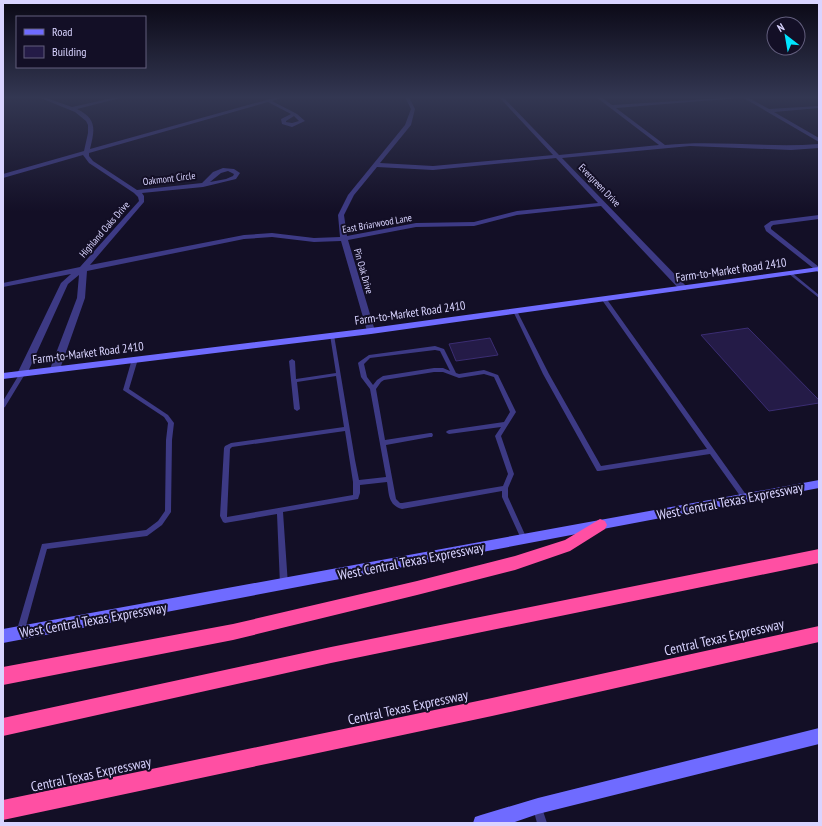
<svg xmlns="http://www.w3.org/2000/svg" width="822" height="826" font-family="'PT Sans Narrow',sans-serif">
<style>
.building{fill:#241b47;stroke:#3b2d73}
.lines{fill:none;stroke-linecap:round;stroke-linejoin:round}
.lane{fill:#3d3a85;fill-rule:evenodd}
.street{fill:#3d3a85;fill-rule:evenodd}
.secondary{fill:#6f6bff;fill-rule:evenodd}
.highway{fill:#ff4fa3;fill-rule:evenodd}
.labels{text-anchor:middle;stroke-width:4;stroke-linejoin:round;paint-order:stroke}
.far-street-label{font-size:10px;fill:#d9d4ff;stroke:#130f26}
.street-label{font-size:12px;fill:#d9d4ff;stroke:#130f26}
.near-street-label{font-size:14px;fill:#d9d4ff;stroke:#130f26}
</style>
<rect width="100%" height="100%" fill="#130f26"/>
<path class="building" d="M748,328L819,400V403L769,411L701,335Z
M490,338L498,355L456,361L449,344Z"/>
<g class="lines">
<path class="lane" d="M789,272H791L819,295V298L789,274Z
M602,298H606L747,496L748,498L747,500L745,501L743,500L710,454L599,471H597L543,374L513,311V310H515L517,311L549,374L601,466L707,449L602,300Z
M332,333L334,335L355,460L359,480L386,477L370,389L361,377L358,363L359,362L369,355L435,346L444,349L456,373L459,374L484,370L498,375L516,412L501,436L514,474L508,488V497L527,539L526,541L524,542L522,541L502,497V491L402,509C388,505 389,494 387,482L360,485V493L358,499L283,512L288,585L286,587L284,588L282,587L280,585L277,514L225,523L223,522L220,516L224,448L225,446L231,443L344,427L336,376L297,382L300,409L297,411L294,409L289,361L292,359L295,361L296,379L336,373L330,335ZM435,350L440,351L450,371L443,368H434L383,376L377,380L373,385L367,377L364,364L370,358ZM434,372H443L459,378L484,374L494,377L510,412L504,422L449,430L447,431L446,432L447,433L449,434L501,427L495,436L508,474L503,486L402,503H400L396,499L386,445L430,437H432L433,435L432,433H430L385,440L376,389L381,382L384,380ZM345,431L353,482V495L227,517L230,449L232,447Z
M135,357L138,359L129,389L168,415L174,423L172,440L171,512L162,525L147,536L47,549L24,633L23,636L20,637L17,636L16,633L42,544L146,530L158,521L165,511L166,440L168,423L164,417L123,390L132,359Z
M22,372L25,374L5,407L3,408V401L20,373Z
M538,803L541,805L547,823H537L533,808L535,805Z"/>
<path class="street" d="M38,97H44L72,107L117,97H124L77,109C97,119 95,129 90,149L277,97H283L272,101L297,114L305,121L292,127L282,124L281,119L291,114L268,102L89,153V156L93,161L137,190L202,183L213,172L223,168L234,169L240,173L236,179L203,187L142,193L144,196V202L90,265L244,235L272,233L314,238L340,237L338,215L348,195L405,125L411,109L405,97H409L415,109L411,125L380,163L433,166L553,155L499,97H503L559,155L659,145L596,97H601L612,105L741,97L739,98L616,108L665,145C716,140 768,148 819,144V148L791,150L690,146L562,158L686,286V290H680L601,206L517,215L474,226L416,227L348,240L375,331L371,334L367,331L341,241L314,242L272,237L244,239L87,271L85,298L60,369L55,372L50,369L77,298L79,275L68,284L27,374L22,377L17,374L61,283L71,274L3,287V283L80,267L139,201L138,197L134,193L89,163L83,155L3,178V174L84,151L88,133V125L86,121L75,112ZM294,116L299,121L292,123L286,122V121ZM556,158L598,203L517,211L474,222L416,223L347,236L344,215L354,195L377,167L433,170ZM228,171L234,174L233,176L226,179L210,182L221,173Z
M742,97H747L769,109L819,106V108L774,112L819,138V142Z
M819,215V219L773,225L771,227V229L819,267L818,272L766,231L764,226L771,221Z"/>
<path class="secondary" d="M819,267V271L371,334L3,379V373L371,328Z
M819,480V488L3,643V629Z
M819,728V744L538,814L512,823H473L475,817L481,815L538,798Z"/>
<path class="highway" d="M600,519L605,521L607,525L605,529L570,551L515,570L417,595L233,640L3,685V667L233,624L417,581L515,556L565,540Z
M819,549V563L331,663L3,736V718L331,647Z
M819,626V642L492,716L3,820V800L492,698Z"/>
</g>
<linearGradient id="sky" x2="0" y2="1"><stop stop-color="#0a0815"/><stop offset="0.46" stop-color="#333752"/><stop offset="1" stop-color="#333752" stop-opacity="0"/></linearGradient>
<rect width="822" height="212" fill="url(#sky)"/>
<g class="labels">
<g class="far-street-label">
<text transform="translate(169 178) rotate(-7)" y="4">Oakmont Circle</text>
<text transform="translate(600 185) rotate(46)" y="4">Evergreen Drive</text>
<text transform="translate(377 223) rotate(-10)" y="4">East Briarwood Lane</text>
<text transform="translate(104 229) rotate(-49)" y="4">Highland Oaks Drive</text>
<text transform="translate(364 271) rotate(74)" y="4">Pin Oak Drive</text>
</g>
<g class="street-label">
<text transform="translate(731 270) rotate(-8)" y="4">Farm-to-Market Road 2410</text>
<text transform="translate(410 313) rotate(-8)" y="4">Farm-to-Market Road 2410</text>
<text transform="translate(88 353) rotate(-7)" y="4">Farm-to-Market Road 2410</text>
</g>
<g class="near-street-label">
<text transform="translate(730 501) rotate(-11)" y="5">West Central Texas Expressway</text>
<text transform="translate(411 561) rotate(-11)" y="5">West Central Texas Expressway</text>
<text transform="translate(93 620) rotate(-10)" y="5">West Central Texas Expressway</text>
<text transform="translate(724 637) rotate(-13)" y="5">Central Texas Expressway</text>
<text transform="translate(408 707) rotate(-12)" y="5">Central Texas Expressway</text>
<text transform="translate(91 774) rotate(-12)" y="5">Central Texas Expressway</text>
</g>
</g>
<rect width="822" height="826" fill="none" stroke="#d9d4ff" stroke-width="8"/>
<rect x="16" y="16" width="130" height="52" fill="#130f26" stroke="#625e7d"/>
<rect x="24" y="29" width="20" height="6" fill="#6f6bff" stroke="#625e7d"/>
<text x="52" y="36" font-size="12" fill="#d9d4ff">Road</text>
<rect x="24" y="46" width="20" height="12" fill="#241b47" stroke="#625e7d"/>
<text x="52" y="56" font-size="12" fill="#d9d4ff">Building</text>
<g transform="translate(786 36) rotate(329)"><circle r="19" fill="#130f26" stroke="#625e7d"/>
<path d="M0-3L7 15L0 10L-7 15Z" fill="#00e5ff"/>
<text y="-6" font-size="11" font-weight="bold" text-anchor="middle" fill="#d9d4ff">N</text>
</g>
</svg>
